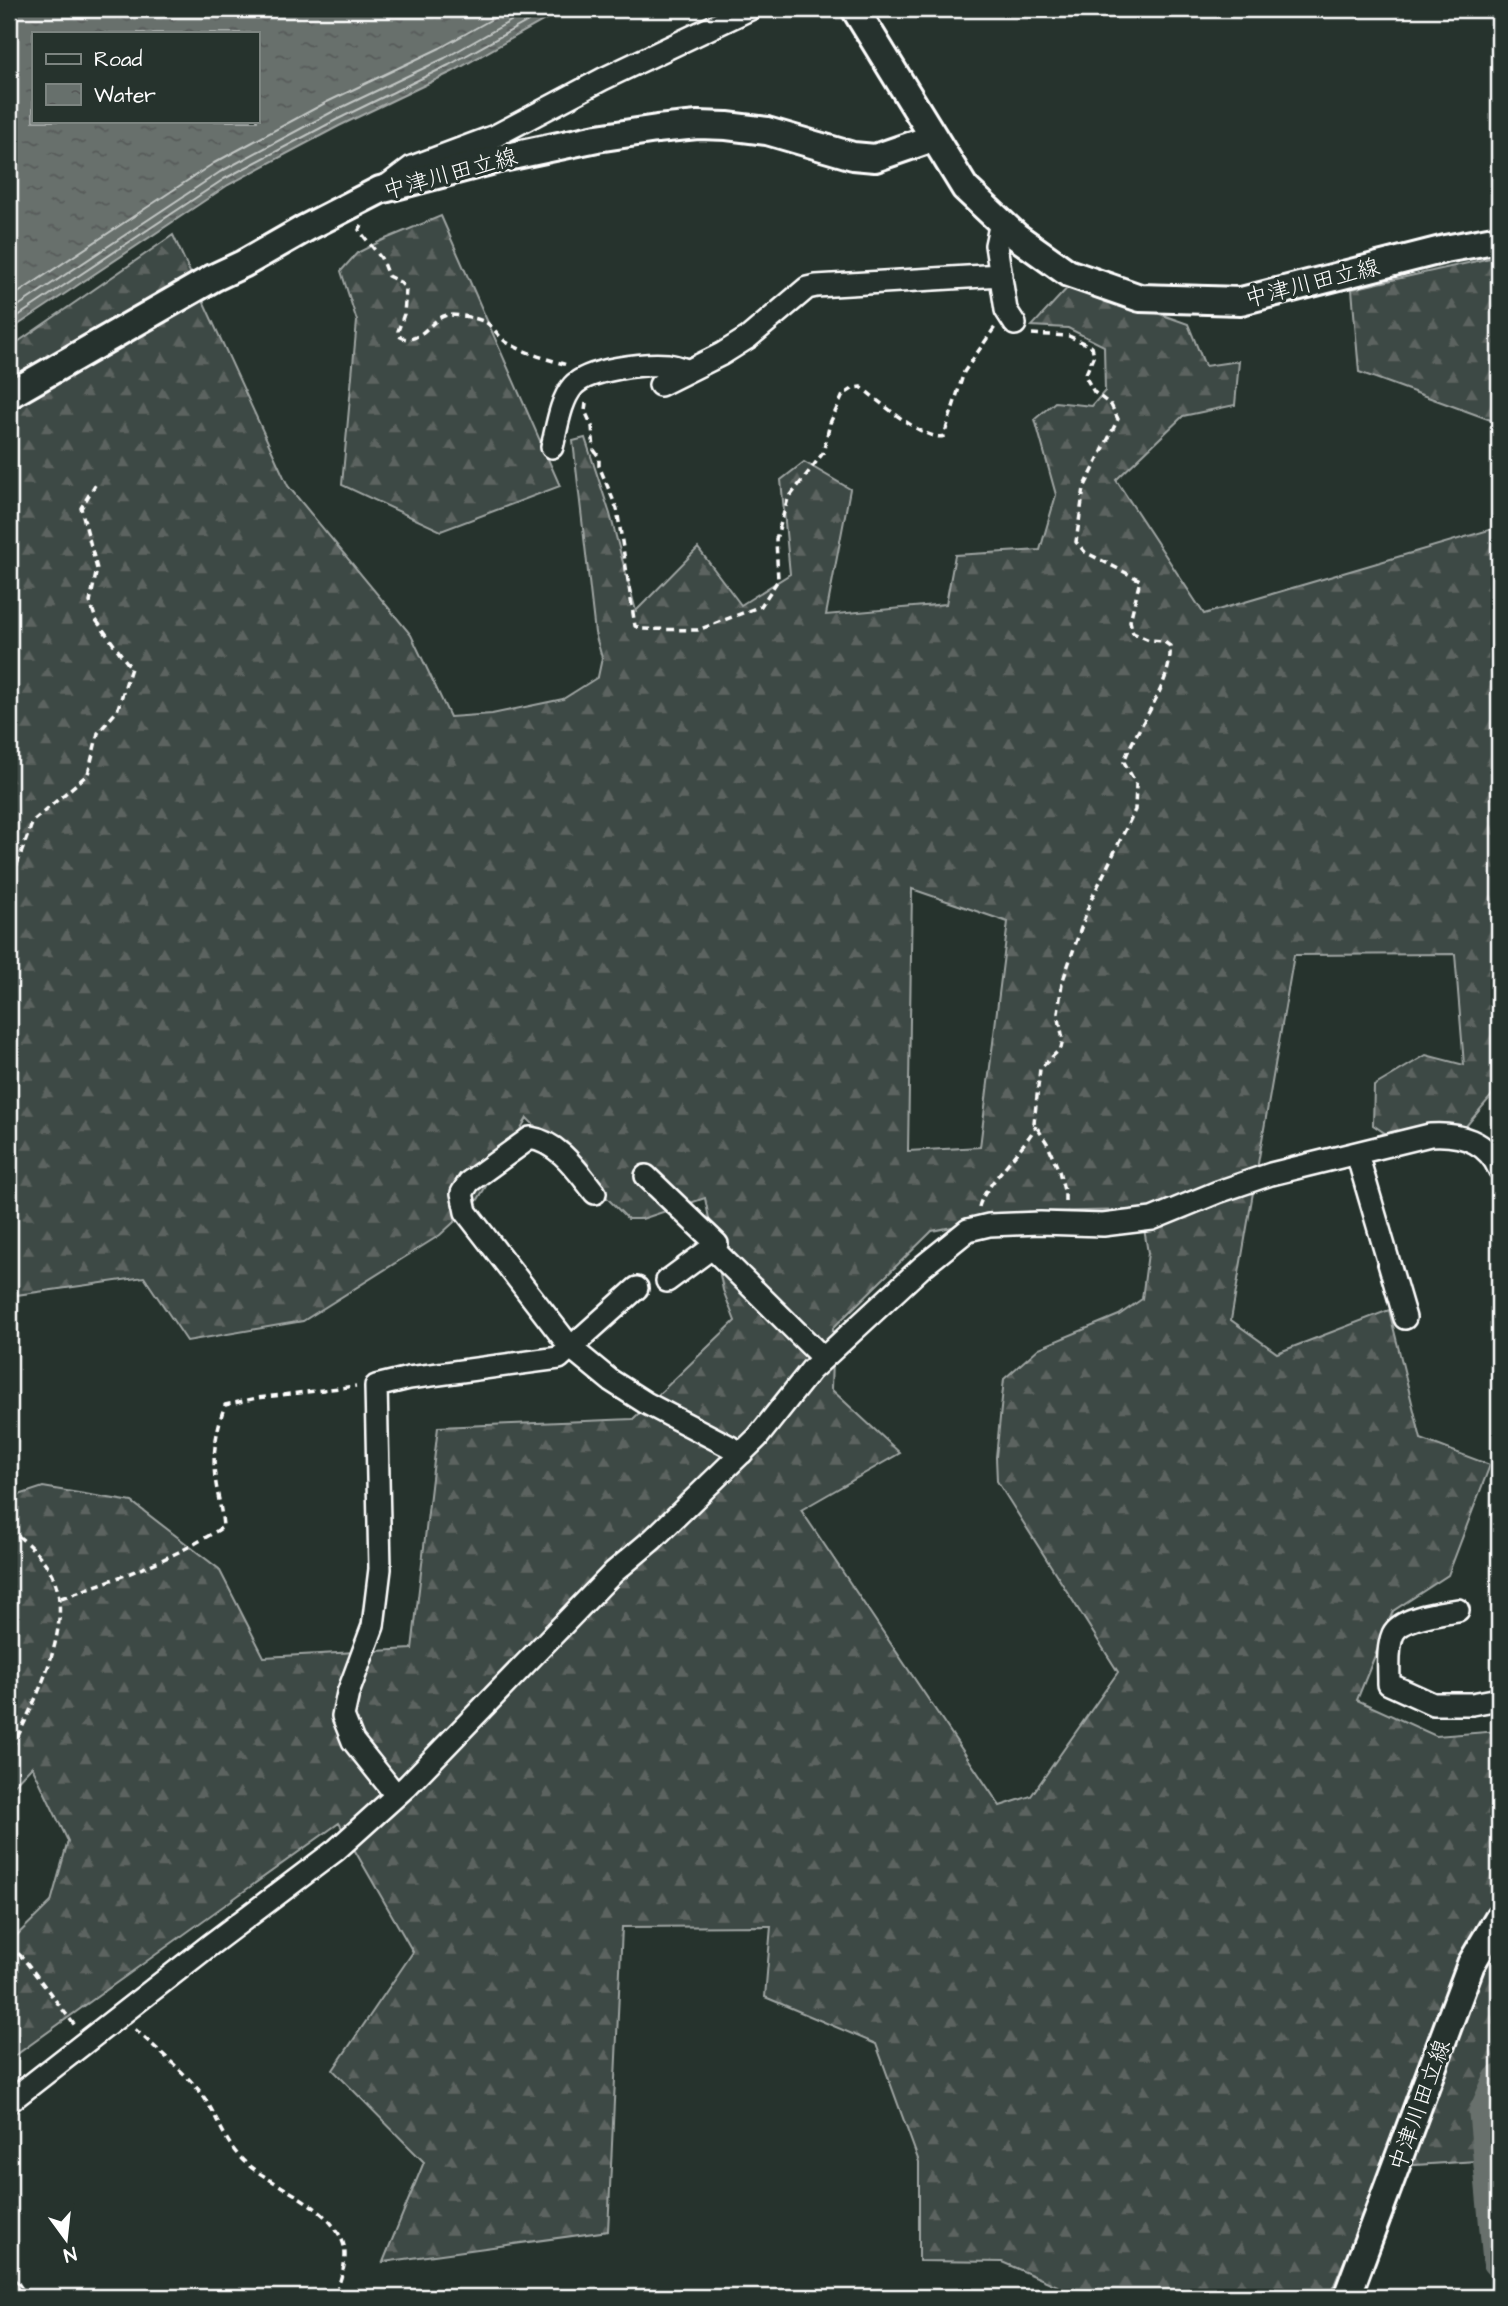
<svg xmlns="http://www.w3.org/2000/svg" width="1508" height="2306" font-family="'Architects Daughter','Klee One',sans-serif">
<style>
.forest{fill:url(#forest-firs);stroke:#9ea4a2;stroke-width:2;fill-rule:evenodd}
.water{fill:url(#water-ripples);stroke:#a4a9a7;stroke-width:2;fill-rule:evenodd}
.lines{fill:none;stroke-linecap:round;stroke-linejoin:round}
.shore{stroke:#c2c6c4;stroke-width:2}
.river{stroke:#67706c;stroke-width:33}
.minor-casing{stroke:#fff;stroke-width:26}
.major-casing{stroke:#fff;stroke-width:32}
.path{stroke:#fff;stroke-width:3.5;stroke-dasharray:7 5;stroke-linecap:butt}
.minor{stroke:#26332d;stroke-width:21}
.major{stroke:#26332d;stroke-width:26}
.labels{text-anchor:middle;stroke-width:6;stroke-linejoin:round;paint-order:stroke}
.street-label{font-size:23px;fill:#fff;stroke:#26332d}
</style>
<defs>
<pattern id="forest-firs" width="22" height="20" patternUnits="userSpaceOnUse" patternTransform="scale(1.75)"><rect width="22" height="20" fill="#3e4944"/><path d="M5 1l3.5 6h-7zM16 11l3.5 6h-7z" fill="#5b6460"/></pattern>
<pattern id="water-ripples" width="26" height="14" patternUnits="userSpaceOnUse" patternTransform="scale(1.75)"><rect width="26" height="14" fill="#67706c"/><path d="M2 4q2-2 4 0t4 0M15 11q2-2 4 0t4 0" fill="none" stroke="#575a59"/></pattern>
</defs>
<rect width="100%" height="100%" fill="#26332d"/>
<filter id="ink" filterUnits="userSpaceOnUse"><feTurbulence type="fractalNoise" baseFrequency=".0143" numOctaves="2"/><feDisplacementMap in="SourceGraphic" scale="14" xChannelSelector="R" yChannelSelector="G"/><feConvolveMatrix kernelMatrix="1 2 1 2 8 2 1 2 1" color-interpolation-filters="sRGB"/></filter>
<g filter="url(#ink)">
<path class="forest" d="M441,216L560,486L441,531L342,485L357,321L341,271L357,253L383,240Z
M173,235L288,486L411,635L450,717L492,714L563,699L598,677L602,658L595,633L573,441L585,438L610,514L636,611L698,548L741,605L790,574L781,480L804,462L850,489L826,615L946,604L955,555L1040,550L1056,495L1035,419L1055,402L1092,406L1105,391L1104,346L1068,328L1032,326L1072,283L1188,324L1205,366L1239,361L1235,405L1183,416L1116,480L1204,614L1499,527V1087L1462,1131L1392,1138L1373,1125L1374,1086L1426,1055L1464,1065L1455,954L1294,955L1231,1320L1277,1353L1389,1310L1421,1439L1490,1465L1448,1575L1393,1611L1357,1700L1436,1736L1499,1731V2076L1482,2100L1477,2161L1384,2167L1329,2297H1083L1002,2262L919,2261V2162L876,2044L765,1997L771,1926L622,1927L608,2231L383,2262L424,2162L333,2070L413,1952L339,1823L9,2060V1943L51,1902L68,1841L32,1766L9,1790V1495L13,1497L43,1487L132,1502L219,1569L264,1657L412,1649L438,1427L633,1419L735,1321L723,1290L705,1198L642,1219H628L527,1118L477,1201L440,1235L303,1321L187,1341L144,1277L9,1296V348ZM912,889L1008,922L980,1147L908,1151ZM1141,1210L1148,1253L1142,1299L1119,1315L1039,1348L1004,1379L996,1457L997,1481L1118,1672L1031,1796L1000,1806L801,1510L900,1453L831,1389L833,1328L932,1231L1028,1212Z
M1499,256V423L1359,372L1352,289Z"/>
<path class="water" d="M9,9H564L452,72L339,126L228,185L9,331ZM33,33H257V121H33Z"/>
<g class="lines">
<path class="shore" d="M9,299L214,163L327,102L440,48L510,9
M9,312L220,172L332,112L445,58L532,9
M9,322L224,179L336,120L449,65L550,9"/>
<path class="river" d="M1499,2081L1485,2113L1499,2261"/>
<g class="minor-casing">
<path id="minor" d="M388,185L412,167L495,136L603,79L750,9
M1001,222L996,245L1006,310L1015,324
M660,385L722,354L749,337L807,288L816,286L1001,275
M552,447C557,428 560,401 573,386C588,369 646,363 668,365C675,366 682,369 689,370
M1357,1154L1405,1318
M646,1176L717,1244L667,1281
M595,1193C578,1172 559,1142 530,1138L469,1182L462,1193L466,1212L571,1348L610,1380L646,1403L742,1453
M712,1248L823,1358
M1458,1610C1441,1613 1401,1617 1393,1634C1387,1648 1389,1669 1389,1684L1433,1704H1472L1499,1699
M396,1795L353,1741L343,1716L348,1693L373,1626L380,1569L376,1386L409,1378L559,1358L637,1288
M9,2102L210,1945L336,1850L407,1786L614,1572L653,1539L757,1438L811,1370L922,1267L968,1230L989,1225L1040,1223L1103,1225L1152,1219L1218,1192L1271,1174L1430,1135C1459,1133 1487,1141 1499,1169
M9,2290L14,2297"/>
</g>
<g class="major-casing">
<path id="major" d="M855,9L965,188L1016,236L1068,273L1140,298L1241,301L1445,249L1499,239
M9,395L213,278L243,264L306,228L380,190L502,158L597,138L657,129L698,125L727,126L767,131L853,156L875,158L933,138
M1347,2297L1471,1964L1499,1917"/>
</g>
<path class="path" d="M362,225L359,230L381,258L388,276L400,282L406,289L404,314L398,331L399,336C420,349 432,314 450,315C460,315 479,318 487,323C494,328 499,337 506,342C525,353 547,359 567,365
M1032,334L1069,336L1092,347L1094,355L1085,376L1094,392L1111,405L1118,419L1084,488L1076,542L1085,552L1140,580L1130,621L1133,633L1149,640L1163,641L1170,646C1173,685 1136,726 1124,762L1136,784L1135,810L1090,902L1062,983L1058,1013L1063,1040L1061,1048L1040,1069L1034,1123L1047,1143L1059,1171L1065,1194V1204
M586,403L585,411L592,426L594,450L599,457V466L617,509L635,626L643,629L698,630L761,606L778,580L776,539L788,499L823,453L830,423L843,395L854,388L861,387C876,399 926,443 944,436L964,372L995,327
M9,873L15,870L33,821L88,774L98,733L117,711L131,668L96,620L90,602L97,569L81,508L95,485
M979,1207C983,1187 1023,1150 1036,1126
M9,1528C23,1540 41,1554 50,1571C80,1622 31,1707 9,1755
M61,1598C120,1577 170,1561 223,1527C222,1510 217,1494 215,1477C212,1454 217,1427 225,1405L257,1398L356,1386
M9,1945L23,1958L76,2027
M135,2029C155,2048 179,2067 197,2088C217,2111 223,2144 247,2164C276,2188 325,2203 342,2240C350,2258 340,2279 335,2297"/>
<use href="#minor" class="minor"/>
<use href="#major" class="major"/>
</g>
</g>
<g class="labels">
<g class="street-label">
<text transform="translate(450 173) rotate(-15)" y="8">中津川田立線</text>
<text transform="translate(1312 282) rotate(-14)" y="8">中津川田立線</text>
<text transform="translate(1419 2105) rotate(-70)" y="8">中津川田立線</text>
</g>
</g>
<rect width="1508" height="2306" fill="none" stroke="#26332d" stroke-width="35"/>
<rect x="18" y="18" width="1473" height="2271" fill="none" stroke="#fff" stroke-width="2.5" filter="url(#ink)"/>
<rect x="32" y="32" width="228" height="91" fill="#26332d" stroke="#7d8581" stroke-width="2"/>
<rect x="46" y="54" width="35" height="10" fill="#26332d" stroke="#7d8581" stroke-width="2"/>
<text x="94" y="66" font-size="21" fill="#ffffff">Road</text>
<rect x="46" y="84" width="35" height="21" fill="url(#water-ripples)" stroke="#7d8581" stroke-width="2"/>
<text x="94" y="102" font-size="21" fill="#ffffff">Water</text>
<g transform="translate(66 2239) rotate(165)" stroke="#26332d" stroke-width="5" paint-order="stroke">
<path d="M0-5L12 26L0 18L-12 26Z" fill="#ffffff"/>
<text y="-10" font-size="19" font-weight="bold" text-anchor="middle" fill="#ffffff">N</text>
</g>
</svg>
